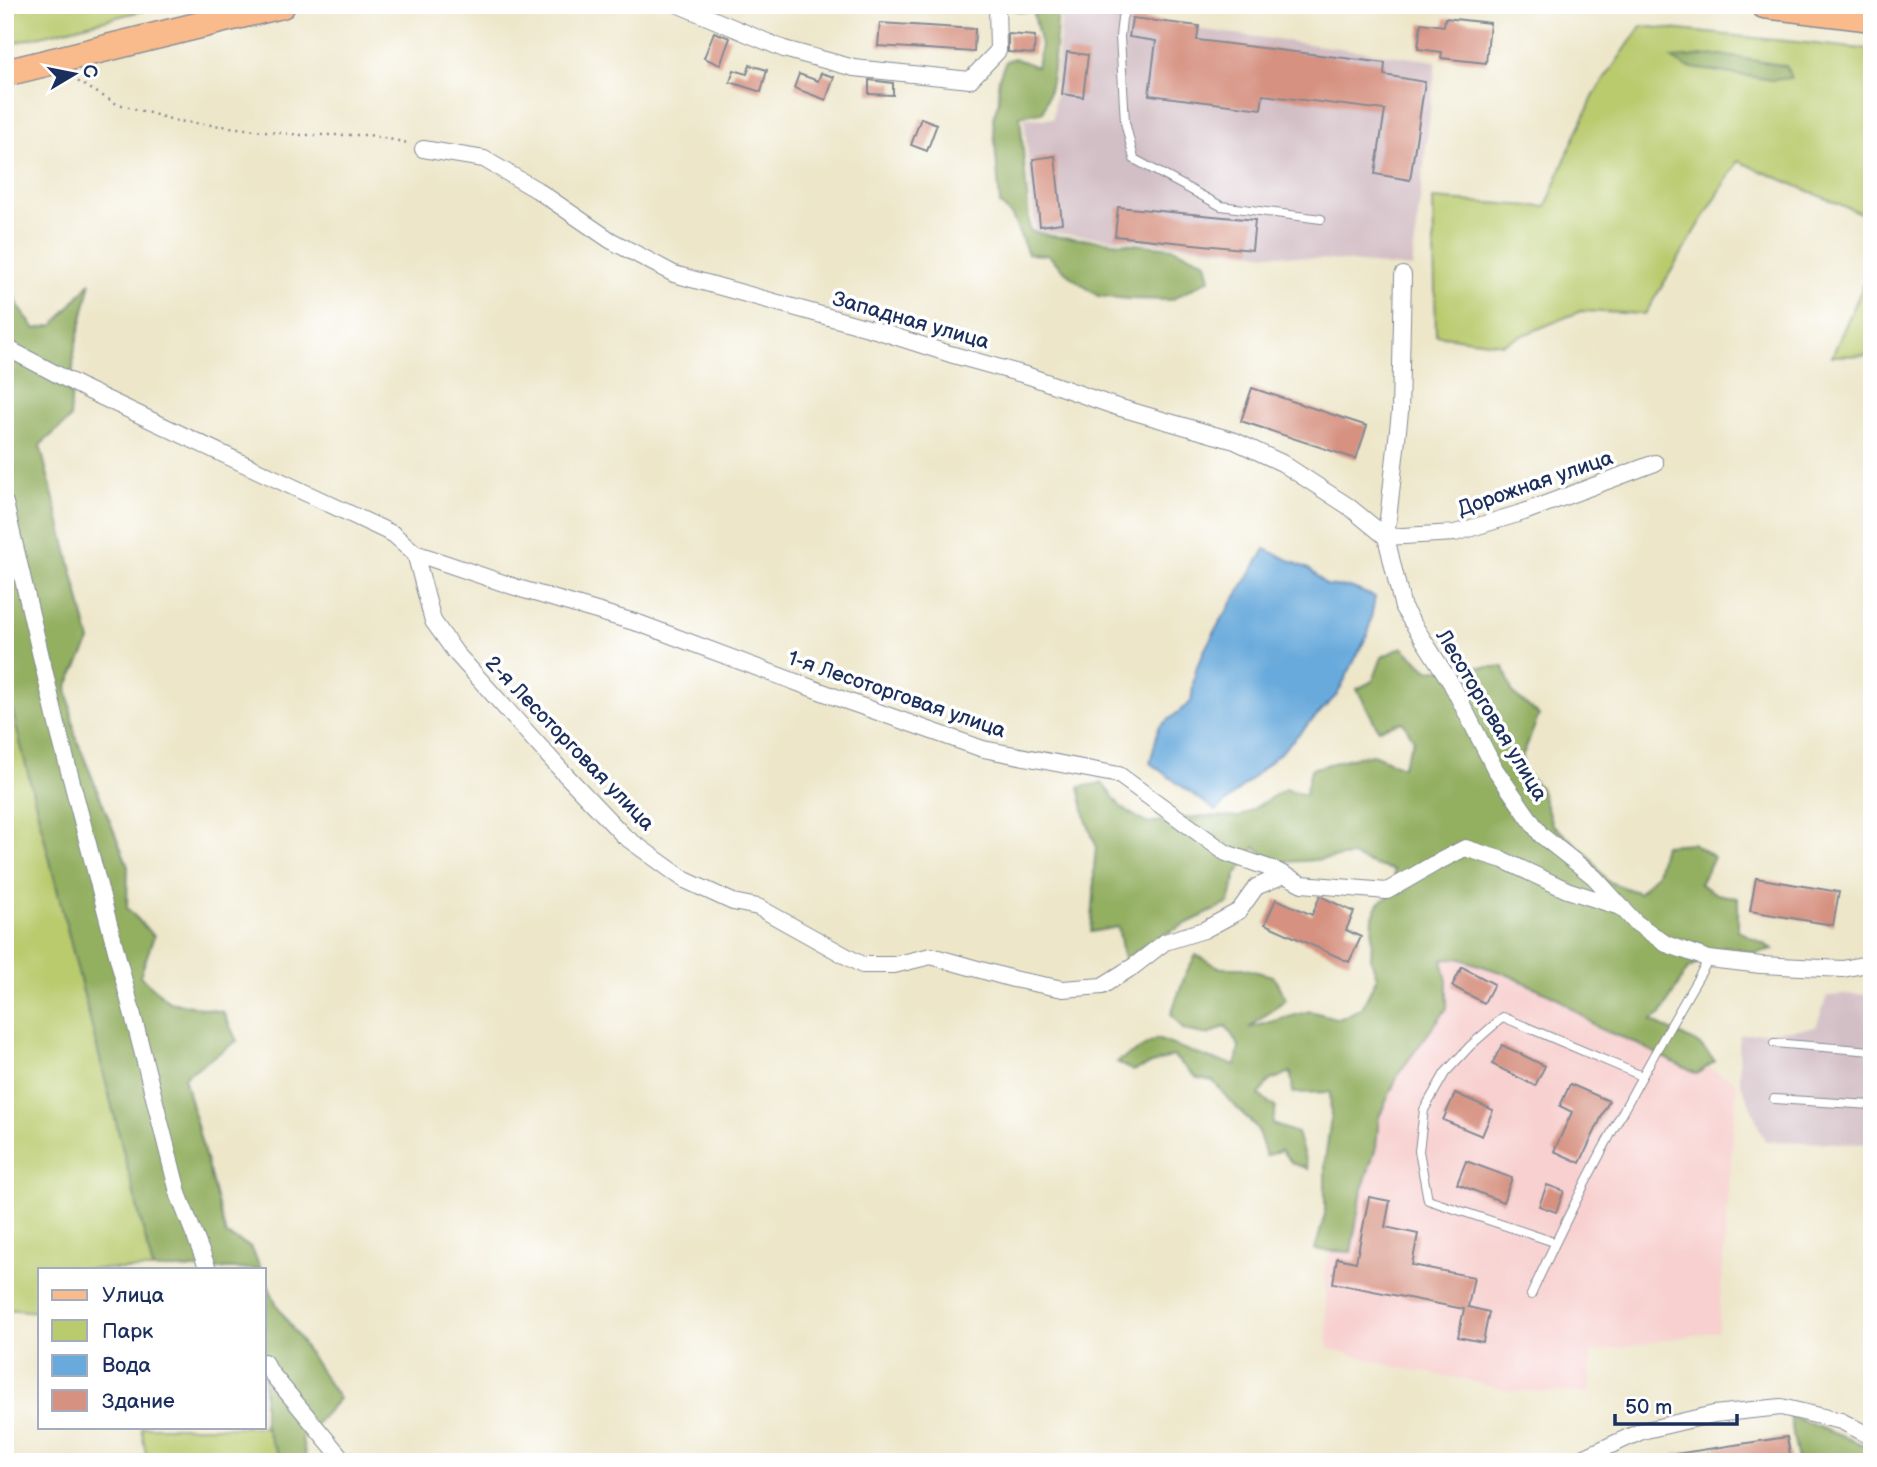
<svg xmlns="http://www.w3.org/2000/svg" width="1877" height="1467" font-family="'Balsamiq Sans',sans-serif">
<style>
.built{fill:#f7d0cf}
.industrial{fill:#d2bec5}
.green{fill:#bacb6e;stroke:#6a7d66;stroke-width:2}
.forest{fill:#93af61;stroke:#576f60;stroke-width:2}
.water{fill:#69aadc;stroke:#426c9d;stroke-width:2}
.building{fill:#d69180}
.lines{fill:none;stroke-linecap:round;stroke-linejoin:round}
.service-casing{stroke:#848a94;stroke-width:10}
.minor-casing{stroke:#848a94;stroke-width:18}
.primary-casing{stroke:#848a94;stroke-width:29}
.path{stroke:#848a94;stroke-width:2.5;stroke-dasharray:2 5;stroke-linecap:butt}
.service{stroke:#fff;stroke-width:8}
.minor{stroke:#fff;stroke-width:16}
.primary{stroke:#fabb8c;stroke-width:26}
.labels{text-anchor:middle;stroke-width:7;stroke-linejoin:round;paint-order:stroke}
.street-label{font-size:21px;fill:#1b2f5e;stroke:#fff}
</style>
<rect width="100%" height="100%" fill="#fff"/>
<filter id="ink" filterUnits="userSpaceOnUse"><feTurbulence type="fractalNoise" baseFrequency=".0143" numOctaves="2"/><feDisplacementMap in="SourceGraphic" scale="14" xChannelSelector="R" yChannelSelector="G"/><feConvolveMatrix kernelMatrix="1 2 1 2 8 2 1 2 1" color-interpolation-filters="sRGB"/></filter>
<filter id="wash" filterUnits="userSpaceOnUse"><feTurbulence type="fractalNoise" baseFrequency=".00686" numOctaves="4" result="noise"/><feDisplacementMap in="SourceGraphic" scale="28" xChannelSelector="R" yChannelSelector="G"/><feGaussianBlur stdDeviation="1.57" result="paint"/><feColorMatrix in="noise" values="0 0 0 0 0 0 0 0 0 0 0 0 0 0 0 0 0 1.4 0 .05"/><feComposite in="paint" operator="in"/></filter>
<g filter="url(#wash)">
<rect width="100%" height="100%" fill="#ede6c9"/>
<path class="built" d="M1448,947L1659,1043L1737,1082L1718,1331L1591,1353L1589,1393L1507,1391L1471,1381L1392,1366L1328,1348L1324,1269L1365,1141Z"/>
<path class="industrial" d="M1062,11L1436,61L1412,268L1035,231L1024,118L1053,119Z
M1872,993V1144L1765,1141L1740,1081L1739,1035L1816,1027L1827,996Z"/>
<path class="green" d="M5,5H165L5,45Z
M1641,26L1872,50V218L1738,161L1645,314L1581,311L1502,344L1436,335L1433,199L1546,207L1568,152L1595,93Z
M1872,266V355L1832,356Z
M5,659L8,694L153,1269H40V1312L5,1309Z
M264,1423L272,1444L285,1462H169L146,1454L141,1427H264Z"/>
<path class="forest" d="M894,5H990V8L950,11H895Z
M1014,5H1063L1058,9C1055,44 1055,79 1043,112L1020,116L1030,231L1051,236L1173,248L1206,262L1210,279L1171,300L1129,299L1098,296L1070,276L1048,255L1028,254L1012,216L1000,204L993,118L999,100L998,80L1006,61L1014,58L1037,67L1041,45L1033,11L1017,12Z
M1721,55L1786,66L1791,78L1773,80L1686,67L1671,58Z
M5,273L19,307L35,329L54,325L91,282L74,352L70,419L40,445L90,641L67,687L75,735L128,866L127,908L154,936L140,976L169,1002L223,1012L237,1041L184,1077L226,1235L251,1247L261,1269H153L8,694L5,659Z
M1402,647L1428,670L1465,667H1504L1513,694L1539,715L1522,757L1524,771L1540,788L1552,824L1587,854L1607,881L1639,893L1657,873L1664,845L1692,843L1714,857L1700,884L1717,894L1738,898V930L1773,949L1755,953L1724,946L1687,970L1661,1014L1651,1021L1699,1044L1715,1061L1697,1074L1629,1040L1600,1029L1556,997L1506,974L1458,958L1442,960L1447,981V1008L1399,1073L1379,1117L1376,1147L1362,1190L1351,1252L1315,1250L1325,1214V1160L1331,1118L1330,1092L1293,1093L1291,1072L1269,1081L1259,1095L1276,1108L1272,1124L1297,1133L1308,1169L1292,1163L1281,1150L1266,1156L1257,1128L1229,1100L1213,1081L1197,1078L1173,1056L1133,1071L1117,1062L1157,1039L1211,1059L1236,1065L1239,1046L1226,1026L1208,1035L1184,1030L1171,1014L1186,973L1196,955L1221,968H1242L1273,976L1286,999L1249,1028L1310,1011L1339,1019L1362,1008L1377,977L1371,959L1373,916L1379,903L1394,893V870L1374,865L1352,856L1304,861L1275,862L1255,847L1236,875L1229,903L1169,932L1124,959L1118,927L1091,932L1094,895V869L1096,846L1086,819L1079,787L1102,783L1122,808L1146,823L1204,816L1240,817L1285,789L1305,795L1311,769L1351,758L1373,754L1402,767L1414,740L1403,722L1378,729L1357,689L1373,681L1382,657Z
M264,1277L277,1305L339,1399L302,1439L307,1462H285L272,1444L264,1423Z
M1790,1416L1872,1448V1462H1798Z"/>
<path class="water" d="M1265,549L1311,570L1326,585L1353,588L1375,597L1368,634L1337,695L1282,751L1216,811L1150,763L1159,727L1191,702C1193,690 1193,675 1198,664C1216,623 1244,587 1265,549Z"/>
<g id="blocks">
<path class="building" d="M1132,18L1199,26L1197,40L1385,63L1384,75L1425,82L1410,180L1375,174L1385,110L1263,95L1261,109L1149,95L1156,41L1129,37Z
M1445,18L1490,23L1486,63L1441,58L1442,52L1418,49L1421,23L1444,26Z
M880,23L975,29L974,52L878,46Z
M714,32L730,38L720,65L704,58Z
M1008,34L1035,36L1034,54L1008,52Z
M1067,52L1088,55L1083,97L1062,94Z
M750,65L767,70L761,92L730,82L734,70L747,74Z
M821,73L834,77L826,100L794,88L799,74L818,81Z
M869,80L893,83V95L869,94Z
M921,118L937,124L927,151L911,145Z
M1055,156L1062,223L1040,226L1033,159Z
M1118,207L1255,220L1252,250L1115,236Z
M1252,388L1367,426L1356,459L1241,421Z
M1756,878L1839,892L1833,925L1750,911Z
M1320,896L1354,912L1346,930L1361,937L1349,962L1265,924L1276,899L1312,915Z
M1462,967L1494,984L1484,1003L1452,986Z
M1502,1045L1545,1066L1535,1086L1492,1064Z
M1570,1084L1609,1101L1580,1163L1554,1151L1572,1112L1560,1106Z
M1455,1093L1493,1110L1482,1136L1443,1120Z
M1466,1161L1512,1178L1503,1202L1457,1184Z
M1547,1185L1564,1191L1556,1212L1539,1206Z
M1369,1197L1390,1201L1385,1227L1418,1234L1412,1265L1474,1277L1468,1307L1489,1312L1483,1342L1458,1337L1464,1309L1333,1283L1337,1258L1356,1262Z
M1787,1437L1791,1460L1778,1462H1676L1675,1454Z"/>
</g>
</g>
<g filter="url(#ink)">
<use href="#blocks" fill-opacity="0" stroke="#848a94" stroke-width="2"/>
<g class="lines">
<g class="service-casing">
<path id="service" d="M1127,5L1122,18L1120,37L1125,122L1134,159L1221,206L1321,219
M1495,5L1522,9L1533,5
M1774,1043L1872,1051
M1774,1099L1872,1105
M1554,1242L1428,1200L1419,1151L1424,1110L1445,1073L1470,1046L1503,1017L1642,1076
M1531,1295C1583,1180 1645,1068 1709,959"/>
</g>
<g class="minor-casing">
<path id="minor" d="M679,5L784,49L854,68L970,80L998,51L997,5
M423,149L484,159L537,190L610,240L674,274L872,329L950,354L1029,376L1114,406L1235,441L1282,463L1348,506L1386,537
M1403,275L1400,412L1386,537L1403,608L1451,683L1495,769L1541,835L1594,877L1635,922L1666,944L1709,959L1761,965L1843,969L1872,963
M5,347L89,391L393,534L415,553L433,621L455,652L561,770L624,836L685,880L733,902L758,907L862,965H894L931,956L1013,979L1063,989L1102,986L1134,966L1165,942L1204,930L1239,911L1256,887L1284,875
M5,503L58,729L136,1027L179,1196L208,1269
M1386,537L1455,533L1524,512L1655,463
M415,553L521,589L641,624L841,699L983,749L1119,775L1226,853L1275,870L1302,884L1387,891L1434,864L1465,848L1503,860L1567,890L1623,908
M264,1362L271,1373L345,1462
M1574,1462L1642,1431L1714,1414L1781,1407L1841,1421L1872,1437"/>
</g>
<g class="primary-casing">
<path id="primary" d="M1764,5L1872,18
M5,73L282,5"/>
</g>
<path class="path" d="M72,78L115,103L177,121L299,135H369L408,143"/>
<use href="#service" class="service"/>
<use href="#minor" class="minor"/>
<use href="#primary" class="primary"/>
</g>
</g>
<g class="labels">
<g class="street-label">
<text transform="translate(911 320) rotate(16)" y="7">Западная улица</text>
<text transform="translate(1535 483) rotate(-19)" y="7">Дорожная улица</text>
<text transform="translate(897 694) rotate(19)" y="7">1-я Лесоторговая улица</text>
<text transform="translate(1492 715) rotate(59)" y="7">Лесоторговая улица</text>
<text transform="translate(570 743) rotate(46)" y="7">2-я Лесоторговая улица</text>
</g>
</g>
<rect width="1877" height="1467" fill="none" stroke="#fff" stroke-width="28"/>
<rect x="38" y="1268" width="228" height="161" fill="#ffffff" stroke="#a4acbf" stroke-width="2"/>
<rect x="52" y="1290" width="35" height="10" fill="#fabb8c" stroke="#a4acbf" stroke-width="2"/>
<text x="102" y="1302" font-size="21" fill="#1b2f5e">Улица</text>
<rect x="52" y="1320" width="35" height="21" fill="#bacb6e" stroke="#a4acbf" stroke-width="2"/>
<text x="102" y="1338" font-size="21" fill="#1b2f5e">Парк</text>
<rect x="52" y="1355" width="35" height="21" fill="#69aadc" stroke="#a4acbf" stroke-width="2"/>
<text x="102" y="1372" font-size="21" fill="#1b2f5e">Вода</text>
<rect x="52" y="1390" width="35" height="21" fill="#d69180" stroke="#a4acbf" stroke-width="2"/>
<text x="102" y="1408" font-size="21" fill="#1b2f5e">Здание</text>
<g transform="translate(74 74) rotate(80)" stroke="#ffffff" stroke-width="5" paint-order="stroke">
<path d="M0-5L12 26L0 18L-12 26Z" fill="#1b2f5e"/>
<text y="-10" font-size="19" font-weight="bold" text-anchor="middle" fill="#1b2f5e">С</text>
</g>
<path d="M1615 1414v10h122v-10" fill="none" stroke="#1b2f5e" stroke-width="3.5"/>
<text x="1625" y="1414" font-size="21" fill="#1b2f5e" stroke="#ffffff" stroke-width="5" paint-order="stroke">50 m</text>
</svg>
